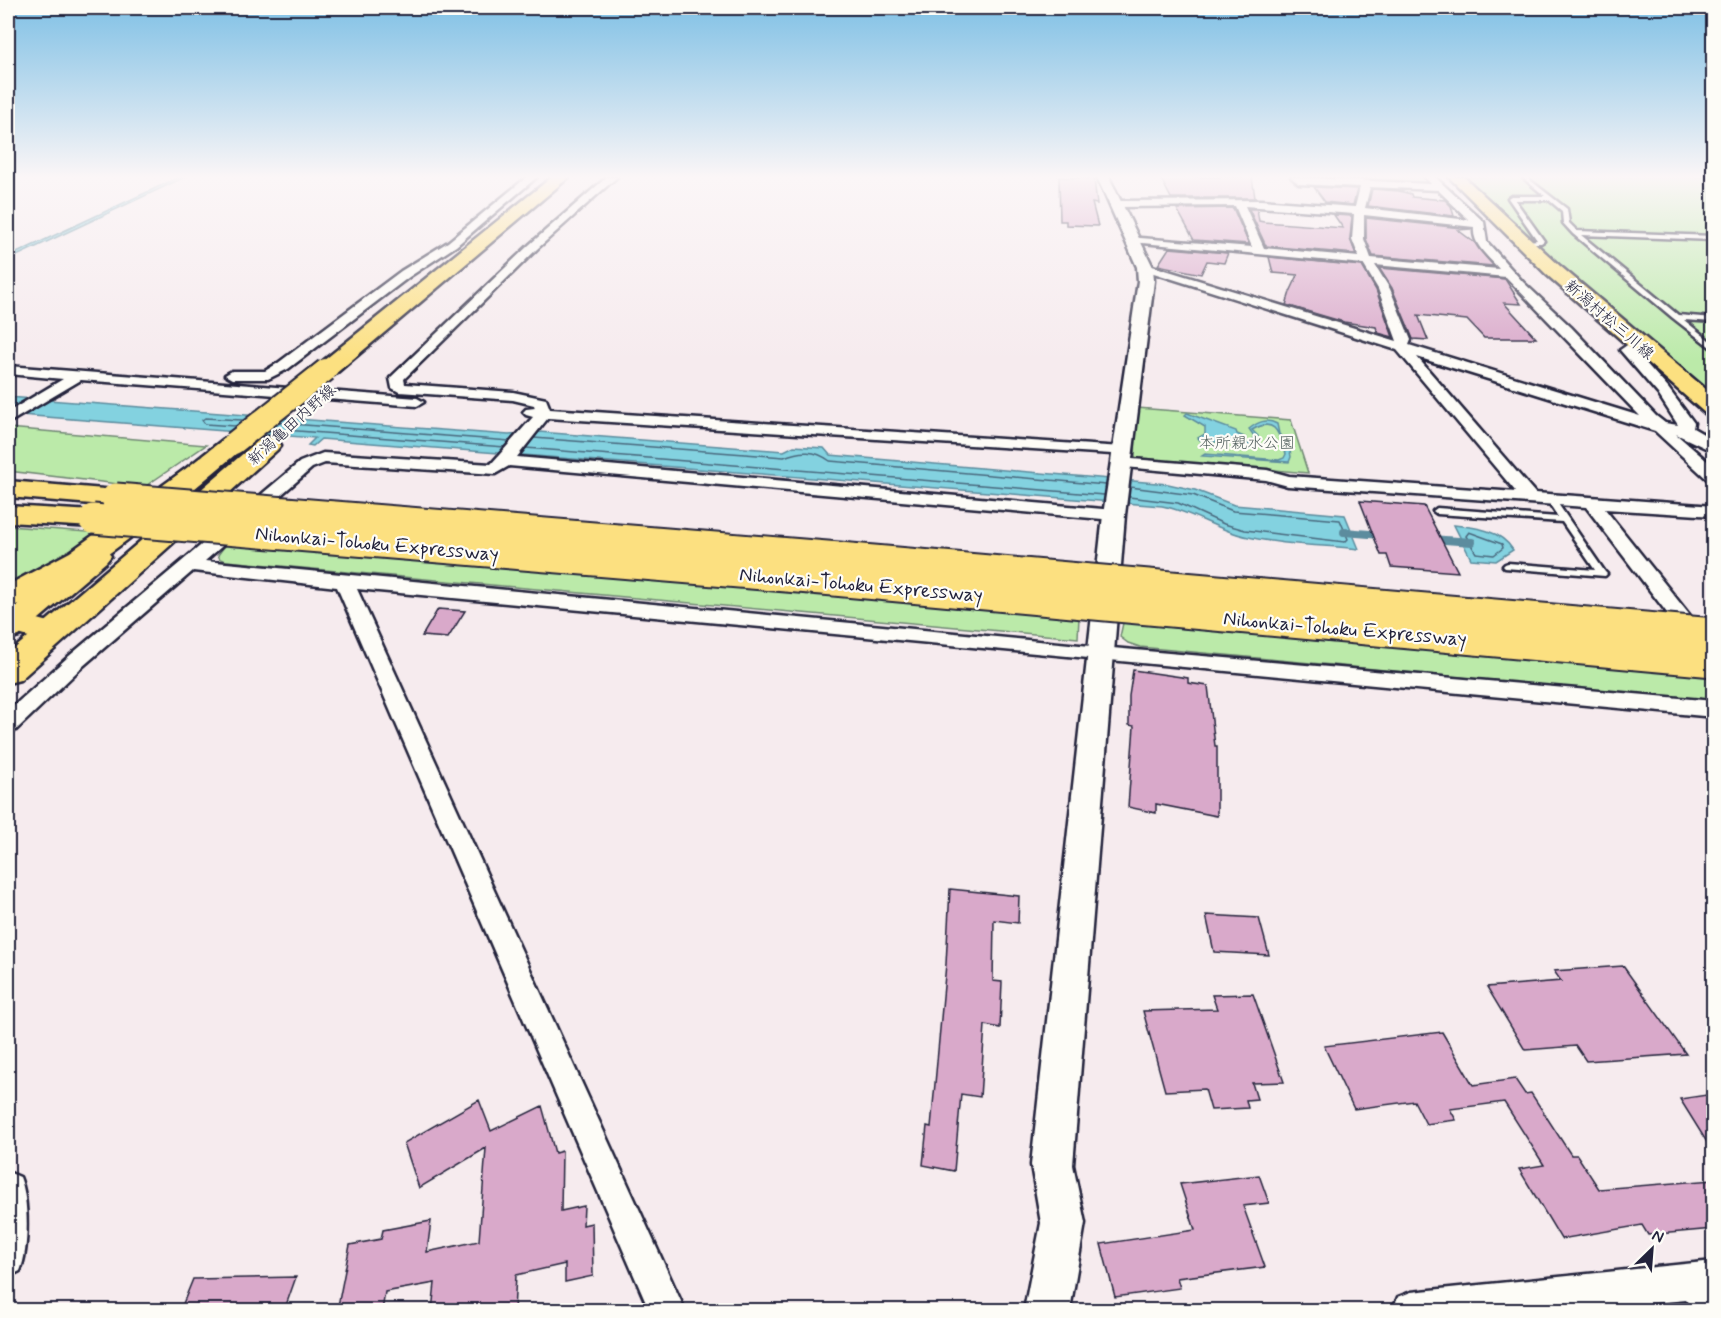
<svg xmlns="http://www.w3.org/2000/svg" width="1721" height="1318" font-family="Mynerve,'Klee One',sans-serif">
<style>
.green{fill:#bbeaa9;stroke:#6e8672;stroke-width:1.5}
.water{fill:#83d2e0;stroke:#5c8c9e;stroke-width:1.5}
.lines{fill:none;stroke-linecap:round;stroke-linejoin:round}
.shore{stroke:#49687d;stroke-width:1.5}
.stream{stroke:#5c8c9e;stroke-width:8}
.building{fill:#d9a9ca;stroke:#22223b;stroke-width:1.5}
.service-casing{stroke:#22223b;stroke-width:5}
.minor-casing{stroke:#22223b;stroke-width:5}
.tertiary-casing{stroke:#22223b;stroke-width:5}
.primary-casing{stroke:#22223b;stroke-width:5}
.motorway-casing{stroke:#22223b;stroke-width:5}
.service{fill:#fdfcf7;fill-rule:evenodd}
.minor{fill:#fdfcf7;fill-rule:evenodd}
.tertiary{fill:#fdfcf7;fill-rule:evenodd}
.primary{fill:#fce080;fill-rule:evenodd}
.motorway{fill:#fce080;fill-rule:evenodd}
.primary-bridge-casing{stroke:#22223b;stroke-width:26;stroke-linecap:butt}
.motorway-bridge-casing{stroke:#22223b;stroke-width:33;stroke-linecap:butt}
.primary-bridge{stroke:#fce080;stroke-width:22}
.motorway-bridge{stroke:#fce080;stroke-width:29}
.labels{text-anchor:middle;stroke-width:4.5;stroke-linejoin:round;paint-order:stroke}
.far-street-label{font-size:16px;fill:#22223b;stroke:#fdfcf7}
.far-park-label{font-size:16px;fill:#505e5c;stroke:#fdfcf7}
.street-label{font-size:20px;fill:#22223b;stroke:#fdfcf7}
</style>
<rect width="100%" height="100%" fill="#f6ebee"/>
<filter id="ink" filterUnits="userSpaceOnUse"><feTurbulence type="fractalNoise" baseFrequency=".0167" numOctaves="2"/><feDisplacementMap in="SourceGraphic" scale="12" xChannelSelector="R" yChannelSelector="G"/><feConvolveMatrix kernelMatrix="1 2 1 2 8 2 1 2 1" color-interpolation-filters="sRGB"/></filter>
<g filter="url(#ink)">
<path class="green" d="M1322,177H1427L1435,185L1325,180Z
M1461,177H1713V403L1539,251Z
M1137,408L1291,420L1308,473L1135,458Z
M8,428L206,445L144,487L8,471Z
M8,526L101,533L22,587L8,593Z
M226,544L509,566L1079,617L1078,638L226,561L220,559L218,555Z
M1123,623L1713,675V701L1140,647L1128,643L1120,637Z"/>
<path class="water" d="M179,177H185L8,260V257Z
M8,397L509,435L539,432L784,451L794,446L824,448L830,455L1168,484L1195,490L1234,505L1345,515L1359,549C1321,545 1281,545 1244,536C1215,529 1191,511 1162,506L321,439L313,446L308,445L315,438L8,414Z
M1187,413L1236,431L1237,434L1244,437L1240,440L1242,443L1248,444L1253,440L1254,436L1249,429C1258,422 1266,418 1277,424L1279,434L1289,444L1291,457L1289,462L1202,456L1205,454L1279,460L1284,458L1286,454C1279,434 1276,416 1252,430L1258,436L1253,444L1248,446L1200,440L1198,438L1205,434V427L1185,415Z
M1454,525C1475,527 1501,530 1513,550L1496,561L1471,559Z"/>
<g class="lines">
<path class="shore" d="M279,423L510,441
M235,426L205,424L202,420L205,418L242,420
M272,429L505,447
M534,438L784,457C801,450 815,450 830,461L1106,485
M526,448L1104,495
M1129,497L1178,503L1224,524L1245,530L1345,542L1348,539L1340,520L1233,511L1193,495L1130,487
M1469,532L1502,544L1503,548L1494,555L1476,553L1466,536Z"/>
<path class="stream" d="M1344,532L1382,535
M1431,539L1472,542"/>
</g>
<path class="building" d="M1059,177L1094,179L1097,204L1092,203L1098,226L1066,225V221H1060Z
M1160,177H1252L1255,198H1171Z
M1314,187L1357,189L1353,205L1325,202Z
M1372,189L1399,191L1411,194L1412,197L1445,200L1451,206L1454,216L1368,206Z
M1233,208L1249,244L1194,240L1177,209Z
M1249,209H1257L1259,221L1264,222L1343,228L1334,215L1352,216L1350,239L1356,254L1266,246Z
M1366,218L1471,229L1458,230L1475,243L1494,266L1373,256L1366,239Z
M1169,248L1228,253L1224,263L1207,261L1201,274L1158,265Z
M1269,257L1362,266L1376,290L1393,337L1378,333L1376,327L1344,322L1286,305L1290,292L1298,275L1273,273Z
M1379,268L1505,279L1521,304L1504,303L1536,338H1484L1467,320L1418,315L1428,340L1413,339L1392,288Z
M1360,501L1424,506L1458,572L1391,567L1387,555H1381Z
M438,609L465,611L448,638L422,636Z
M1133,670L1188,678V683L1208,686L1215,746H1217V816L1156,804V813L1128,807L1134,726L1129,725V696Z
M950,889L1019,896L1018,923L994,920L993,981L1002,982L1000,1028L985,1025L980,1097L961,1094L954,1171L923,1165L927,1126L931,1127L946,964Z
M1206,915L1259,918L1269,955L1214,952Z
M1623,966L1686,1054L1586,1061L1576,1046L1525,1050L1487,987L1561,981L1554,971Z
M1253,994L1284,1082L1252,1083L1257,1099L1246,1100L1248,1108L1211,1110L1205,1089L1165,1091L1143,1011L1217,1009L1212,995Z
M1442,1032L1473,1085L1515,1079L1525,1094L1531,1093L1571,1155H1577L1599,1189L1713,1180V1229L1648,1235L1642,1225L1561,1239L1519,1169L1544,1165L1504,1102L1450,1109L1456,1120L1426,1124L1414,1101L1354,1109L1324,1046Z
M1713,1094V1152L1680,1099Z
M479,1100L491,1131L542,1106L555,1153L562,1151L561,1211L584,1206L583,1225L592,1223L593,1276L565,1282V1264L516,1275L514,1311H432L435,1283L385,1292L382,1311H337L350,1245L381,1239L383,1230L431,1221L427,1252L479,1241L486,1148L419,1188L404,1143Z
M1259,1175L1269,1203L1243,1206L1265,1267L1177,1278L1180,1288L1115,1297L1101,1244L1195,1230L1180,1184Z
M296,1277L284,1311H180L193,1279Z"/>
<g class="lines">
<g class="service-casing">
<path id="service" d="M1522,177H1526L1567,209L1569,223L1577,231L1714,236V240L1581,235L1678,315L1714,318V322L1684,320L1714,344V350L1673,318L1573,234L1563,223L1562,211L1549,200H1515L1544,241L1541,243H1522L1521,242L1537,240L1508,198L1511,196H1545Z
M1714,271V278L1711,276V273Z
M1551,497L1554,498L1605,572L1607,574L1605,576L1505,568L1503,566L1505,564L1508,563L1595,570L1562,522L1437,514L1433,511L1437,508L1558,517L1547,500Z"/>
</g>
<g class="minor-casing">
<path id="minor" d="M527,177H537L456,246L409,277L288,369L268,379H232L225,375L232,371H265L278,363L401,271L448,242Z
M607,177H617L537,249L404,379L405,384L513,392L546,399L550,409L1122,447L1128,449L1130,452L1128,455L548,418L517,457L1114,510L1120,511L1123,515L1120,519L1114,520L509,466L495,474L325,463L312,468L205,561L1101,647L1714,701V717L357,589L685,1310H649L337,587L193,571L82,667L16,730L8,732V711L68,657L300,462L323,453L491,464L533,417L526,415L523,412L526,409L535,408L534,405L513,400L399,392L392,388L390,378L529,245Z
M1291,177L1431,184L1425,177H1435L1484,222L1487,242L1523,282L1571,327L1656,416L1665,423L1678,425L1658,394L1620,350L1633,341H1643L1645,344L1635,351L1668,388L1694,423L1693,428L1714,440V452L1676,434L1714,467V481L1708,480L1655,431L1417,357L1535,493L1714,506V516L1605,509L1704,633L1707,638L1704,643L1697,645L1690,643L1586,507L1288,486L1266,480L1114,466L1112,463L1120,458L1267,470L1289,476L1516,492L1397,350L1141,269L1139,267L1145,263L1149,265L1397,341L1378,289L1363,264L1132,242L1128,241V237L1252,247L1235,206L1115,207L1110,204L1115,201L1261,200L1355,207L1360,187L1299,184ZM1370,187L1438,190L1469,220L1365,208ZM1245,206L1354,214L1352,239L1359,257L1264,248ZM1364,215L1474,227C1472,245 1488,256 1499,269L1371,258L1364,239ZM1375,265L1506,277L1640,416L1409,345L1411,340L1390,289Z
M8,366L417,398L424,402L417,406L81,380L10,422L8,421V412L63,379L8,374Z
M8,1172L20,1177C29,1199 29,1250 20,1271L8,1277Z
M1714,1261V1310H1694L1686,1300L1582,1310H1393L1398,1297L1411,1292Z"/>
</g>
<g class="tertiary-casing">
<path id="tertiary" d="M1097,177H1109L1153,267L1154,281L1125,515L1073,1165L1085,1223L1070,1310H1024L1041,1223L1031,1165L1103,515L1138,281L1137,267Z"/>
</g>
<g class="primary-casing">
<path id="primary" d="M552,177H569L334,375L326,377L318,375L315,370L318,365Z
M1449,177H1464L1560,266L1714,396V416L1706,414L1546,274Z
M234,436L243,438L246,443L243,448L176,504L166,506L156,504L152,498L156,492L225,438Z
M268,437L277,440L281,445L277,450L20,680L8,683V654L259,440Z
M96,547L106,550L111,556L106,562L19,636L8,639V613L86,550Z"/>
</g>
<g class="motorway-casing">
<path id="motorway" d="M193,468L202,470L206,476L202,482C153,519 66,595 8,607V585L70,552L184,470Z
M8,481L116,490L126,492L130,498L126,504L116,506L8,497Z
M8,506L93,511L103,513L107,519L103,525L93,527L8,522Z
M8,611L64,626L69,633L64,640L53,644L8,631Z"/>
</g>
<use href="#service" class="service"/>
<use href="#minor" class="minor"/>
<use href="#tertiary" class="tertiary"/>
<use href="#primary" class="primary"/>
<use href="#motorway" class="motorway"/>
<g class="primary-bridge-casing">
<path id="primary-bridge" d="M234,443L326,370"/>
</g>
<g class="motorway-bridge-casing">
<path id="motorway-bridge" d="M116,498L839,557L1714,633
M93,519L834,581L1714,662"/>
</g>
<use href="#primary-bridge" class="primary-bridge"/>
<use href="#motorway-bridge" class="motorway-bridge"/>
</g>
</g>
<linearGradient id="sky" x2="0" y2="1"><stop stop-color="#7fc0e5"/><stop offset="0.49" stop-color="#fbf6f7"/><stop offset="1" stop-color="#fbf6f7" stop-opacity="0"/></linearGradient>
<rect width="1721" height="361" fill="url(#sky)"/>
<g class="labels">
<g class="far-street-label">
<text transform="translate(1610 319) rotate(41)" y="6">新潟村松三川線</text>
<text transform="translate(291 424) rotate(-42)" y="6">新潟亀田内野線</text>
</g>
<g class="far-park-label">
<text x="1247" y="448">本所親水公園</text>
</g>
<g class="street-label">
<text transform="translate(377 543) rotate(5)" y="7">Nihonkai-Tohoku Expressway</text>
<text transform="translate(861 584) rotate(5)" y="7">Nihonkai-Tohoku Expressway</text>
<text transform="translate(1345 628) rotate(5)" y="7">Nihonkai-Tohoku Expressway</text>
</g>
</g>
<rect width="1721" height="1318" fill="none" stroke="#fdfcf7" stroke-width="30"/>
<rect x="15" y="15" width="1691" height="1288" fill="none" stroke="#22223b" stroke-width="2" filter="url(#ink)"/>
<g transform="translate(1652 1249) rotate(25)" stroke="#fdfcf7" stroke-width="4.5" paint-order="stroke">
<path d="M0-4.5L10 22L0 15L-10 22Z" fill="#22223b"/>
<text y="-9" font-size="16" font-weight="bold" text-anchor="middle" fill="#22223b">N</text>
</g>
</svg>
